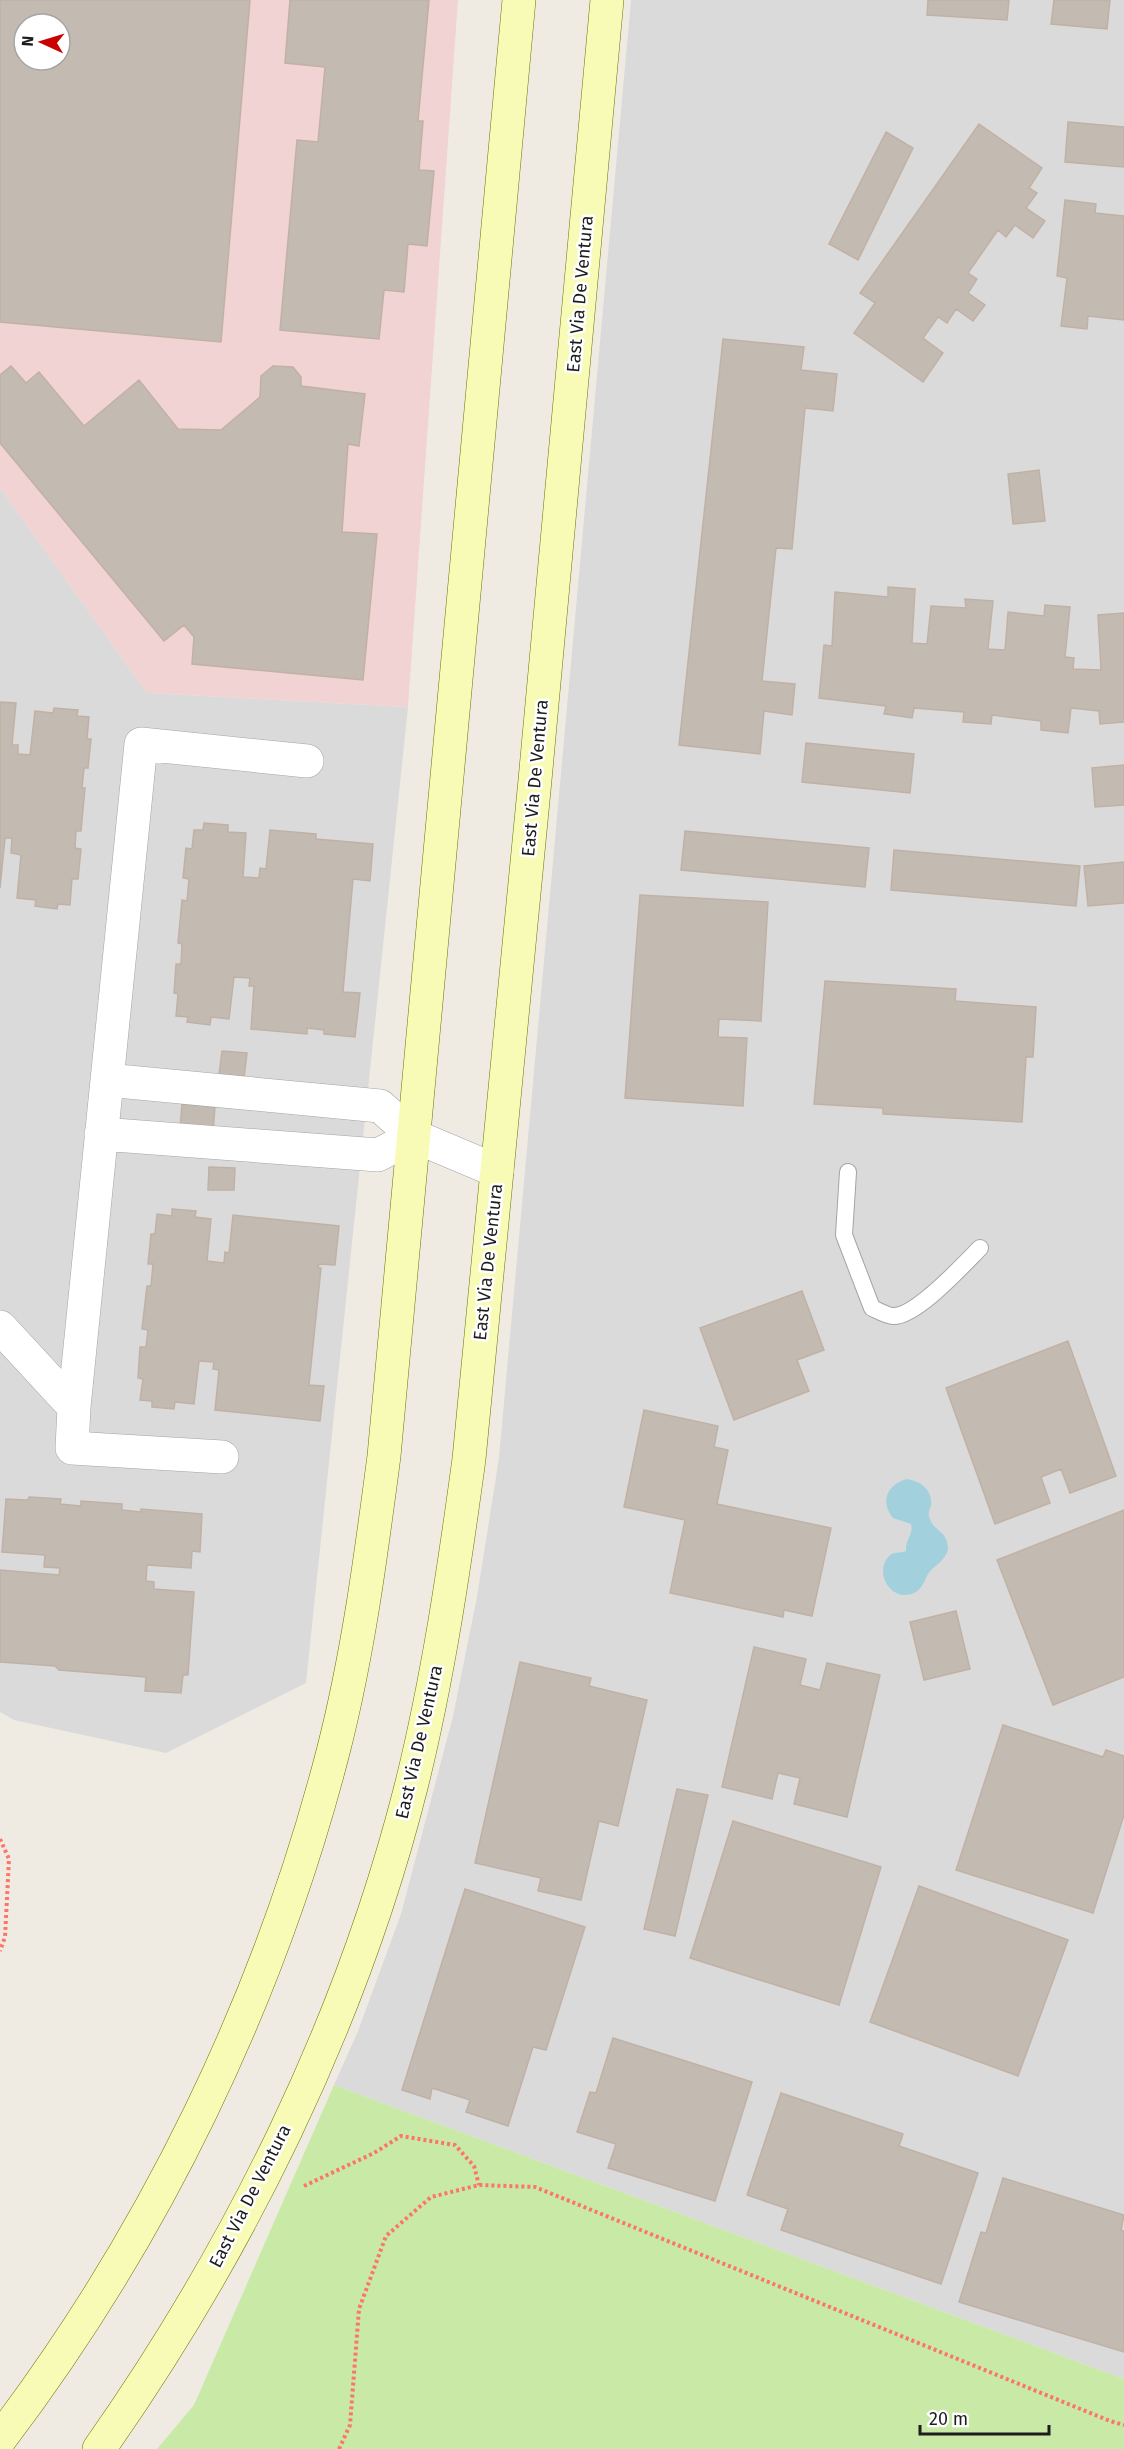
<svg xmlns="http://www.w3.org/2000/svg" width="1124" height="2449" font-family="'Fira Sans',sans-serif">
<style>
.residential{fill:#dbdada}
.commercial{fill:#f0d3d2;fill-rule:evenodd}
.grass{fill:#c9eaa7}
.water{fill:#a2d0dd}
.building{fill:#c3bab2;stroke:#c1b1a5;stroke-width:1.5;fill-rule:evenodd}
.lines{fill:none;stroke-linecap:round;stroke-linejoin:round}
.service-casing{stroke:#a4a4a4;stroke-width:18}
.minor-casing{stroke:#a4a4a4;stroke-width:34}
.secondary-casing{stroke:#6a7603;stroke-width:34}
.path{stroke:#fc7566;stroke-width:4;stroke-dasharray:3 3;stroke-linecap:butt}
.service{stroke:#fff;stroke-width:16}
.minor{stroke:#fff;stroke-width:33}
.secondary{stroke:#f7fbb5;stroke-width:33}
.labels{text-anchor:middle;stroke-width:5;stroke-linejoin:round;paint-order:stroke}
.street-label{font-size:18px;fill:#1d1d1d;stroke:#fff}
</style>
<rect width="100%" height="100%" fill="#efebe3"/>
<path class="residential" d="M631,0H1124V2379L334,2085L358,2031L401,1914L453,1716L477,1597L499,1458Z
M0,488L147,693L408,707L306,1683L166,1753L14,1720L0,1712Z"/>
<path class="commercial" d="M0,0H458L408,707L147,693L0,488ZM24,24H60V60H24Z"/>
<path class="grass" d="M334,2085L1124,2379V2449H157L194,2405Z"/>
<path class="water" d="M907,1479C920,1481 933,1490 931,1505C930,1510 927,1513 930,1519C935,1533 948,1530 948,1550C944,1561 938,1563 930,1571C924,1579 924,1588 914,1593C892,1603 873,1573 889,1556C894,1551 900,1554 906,1551C905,1540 914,1534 911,1524L893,1518C879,1501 888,1484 907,1479Z"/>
<path class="building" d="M0,0H250L221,342L0,322ZM24,24H60V60H24Z
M290,0H429L418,121H423L419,170L434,171L427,246L408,244L404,292L384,290L379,339L280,330L297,140L318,142L325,67L285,63Z
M928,0H1009L1007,20L927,15Z
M1054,0H1110L1107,29L1051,24Z
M1068,122L1124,127V167L1065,162Z
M979,124L1042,168L1029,188L1037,193L1026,208L1045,221L1033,238L1015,225L1006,237L998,230L968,273L977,279L968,293L985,305L973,321L956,309L947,323L938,317L923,338L943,353L923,382L854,333L875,303L860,293Z
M886,132L913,148L858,260L829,244Z
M1065,200L1096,204L1095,213L1124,216V320L1088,316L1087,329L1061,326L1067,278L1057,276Z
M723,339L804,347L801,370L837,374L833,411L805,408L792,549L776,548L762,681L795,684L792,715L764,711L760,754L679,745Z
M11,366L26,383L39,372L84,426L139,380L178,429L221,430L260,397L261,376L273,366L293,367L301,377V386L365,394L359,446L348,444L342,532L377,534L363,680L192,664L194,637L184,625L164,641L0,443V375Z
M1039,470L1045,521L1013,524L1008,474Z
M888,587L915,589L912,643L927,644L931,606L966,608L965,599L993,601L988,649L1005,650L1008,612L1044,616L1045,605L1070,607L1065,657L1074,658L1073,669L1101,670L1098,615L1124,613V722L1100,724L1099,711L1071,708L1068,733L1041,730V721L992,715L991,724L963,722L964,712L914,708L912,718L884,714L886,706L819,698L824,645L832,646L835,592L888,597Z
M0,702L16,703L12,745H18V754L30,755L35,711L53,713L54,708L78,710L77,716L89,717L87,739H91L88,768H84L82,788H85L81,831H76L75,848L81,849L78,879H72L70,905L58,904L57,909L35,906L36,900L17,898L21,855L11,853L12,838H5L0,888Z
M806,743L914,754L910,793L802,782Z
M1124,765V805L1095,807L1092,768Z
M204,823L228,825V832L246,833L243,877L259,878L260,868L266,869L270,830L316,834V839L373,844L370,881L353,879L343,992L360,993L355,1037L324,1034V1030L307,1028V1034L251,1029L254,986H249L250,978L234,977L229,1019L211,1017L210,1025L187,1022L188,1017L176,1016L178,994L174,993L176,964H181L182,944L178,943L182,900L187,901L189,879L183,878L186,848L192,849L194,830H203Z
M685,831L869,848L865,887L681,870Z
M894,850L1080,866L1076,906L891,890Z
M1124,862V903L1088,906L1084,866Z
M640,895L768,902L761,1021L719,1019L718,1037L747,1038L743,1106L625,1098Z
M825,981L956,989L955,1001L1036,1007L1033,1057H1026L1022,1122L883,1114V1108L814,1104Z
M222,1051L247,1053L244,1078L219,1075Z
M182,1104L215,1107L213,1131L180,1128Z
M209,1167L235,1168L234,1190H208Z
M172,1209L196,1211L195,1217L211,1219L207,1261L224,1263L225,1252L229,1253L233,1215L339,1226L335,1265L319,1264L318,1268H321L309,1385L324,1386L320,1421L215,1410L219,1370L213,1369L214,1362L199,1361L194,1404L175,1402L174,1409L152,1407V1401L140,1400L143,1379L138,1378L140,1347H146L148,1330L142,1329L147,1286H151L153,1264H148L151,1234H155L157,1214L172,1216Z
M802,1291L824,1350L797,1360L809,1391L734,1420L700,1328Z
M1068,1341L1116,1476L1070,1493L1061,1469L1041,1477L1050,1503L995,1524L946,1388Z
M644,1410L718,1426L714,1447L728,1450L717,1504L831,1528L812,1616L784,1610L783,1617L670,1593L685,1520L624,1507Z
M29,1497L61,1499L60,1504L81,1506V1501L122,1504V1510L141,1512V1509L202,1514L200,1552L192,1551L191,1568L147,1565L146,1581L154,1582V1589L194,1592L188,1675H183L181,1693L145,1691L146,1677L59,1670L55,1666L0,1662V1570L59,1575L60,1568L44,1567L45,1555L2,1552L6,1499L28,1500Z
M1124,1510V1677L1053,1705L997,1560Z
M956,1611L970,1669L924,1680L910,1622Z
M754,1647L806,1659L800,1685L820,1690L827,1663L880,1675L847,1817L794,1804L800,1778L778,1773L772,1799L722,1787Z
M520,1662L591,1678L589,1686L647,1700L618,1826L599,1821L581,1900L538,1891L541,1878L475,1863Z
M1003,1725L1103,1757L1106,1750L1124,1756V1815L1093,1913L956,1870Z
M677,1789L708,1795L675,1936L644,1929Z
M733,1821L881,1867L839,2005L690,1958Z
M919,1886L1068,1940L1018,2076L870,2022Z
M465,1889L585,1927L546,2050L533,2047L508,2126L466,2112L470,2100L432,2088L430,2099L402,2090Z
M613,2038L752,2082L715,2201L608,2168L616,2144L577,2132L590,2092L596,2093Z
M781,2093L903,2134L899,2146L978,2173L941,2284L781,2230L788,2209L747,2195Z
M1003,2178L1124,2215L1121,2230L1124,2231V2352L959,2302L981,2232L986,2233Z"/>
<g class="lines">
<g class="service-casing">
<path id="service" d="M848,1172L844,1235L872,1308C877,1310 887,1316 893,1316C916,1317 963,1265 980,1248"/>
</g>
<g class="minor-casing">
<path id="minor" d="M107,1080L380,1106L414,1136L497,1171
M101,1134L378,1155L414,1136
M0,1327L74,1407
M222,1457L72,1448L74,1407L141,744L307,761"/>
</g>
<g class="secondary-casing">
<path id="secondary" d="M0,2439C155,2235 269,2000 333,1752C358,1655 371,1555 384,1456L519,0
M99,2449C239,2250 351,2024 411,1787C438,1679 454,1569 469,1459L535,780L607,0"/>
</g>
<path class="path" d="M0,1839L9,1859L5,1937L0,1951
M304,2186L374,2153L401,2136L455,2145L474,2166L479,2185
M339,2449L350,2425L359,2309L386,2236L431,2197L479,2185L535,2187L1110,2421L1124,2425"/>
<use href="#service" class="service"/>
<use href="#minor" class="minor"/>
<use href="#secondary" class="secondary"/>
</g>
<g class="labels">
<g class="street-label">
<text transform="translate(580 294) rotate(-85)" y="6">East Via De Ventura</text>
<text transform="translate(535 778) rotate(-85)" y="6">East Via De Ventura</text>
<text transform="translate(488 1262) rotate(-84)" y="6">East Via De Ventura</text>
<text transform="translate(419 1742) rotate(-77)" y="6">East Via De Ventura</text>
<text transform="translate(250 2196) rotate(-63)" y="6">East Via De Ventura</text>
</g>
</g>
<g transform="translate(42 42) rotate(274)"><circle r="28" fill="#ffffff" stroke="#a5a5a5" stroke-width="1.5"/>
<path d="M0-4.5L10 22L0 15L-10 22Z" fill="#cb0001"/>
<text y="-9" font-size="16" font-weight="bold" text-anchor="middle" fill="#1d1d1d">N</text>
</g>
<path d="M920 2425v9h129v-9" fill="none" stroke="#1d1d1d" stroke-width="3"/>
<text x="929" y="2425" font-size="18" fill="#1d1d1d" stroke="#ffffff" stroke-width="4.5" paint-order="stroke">20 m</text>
</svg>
